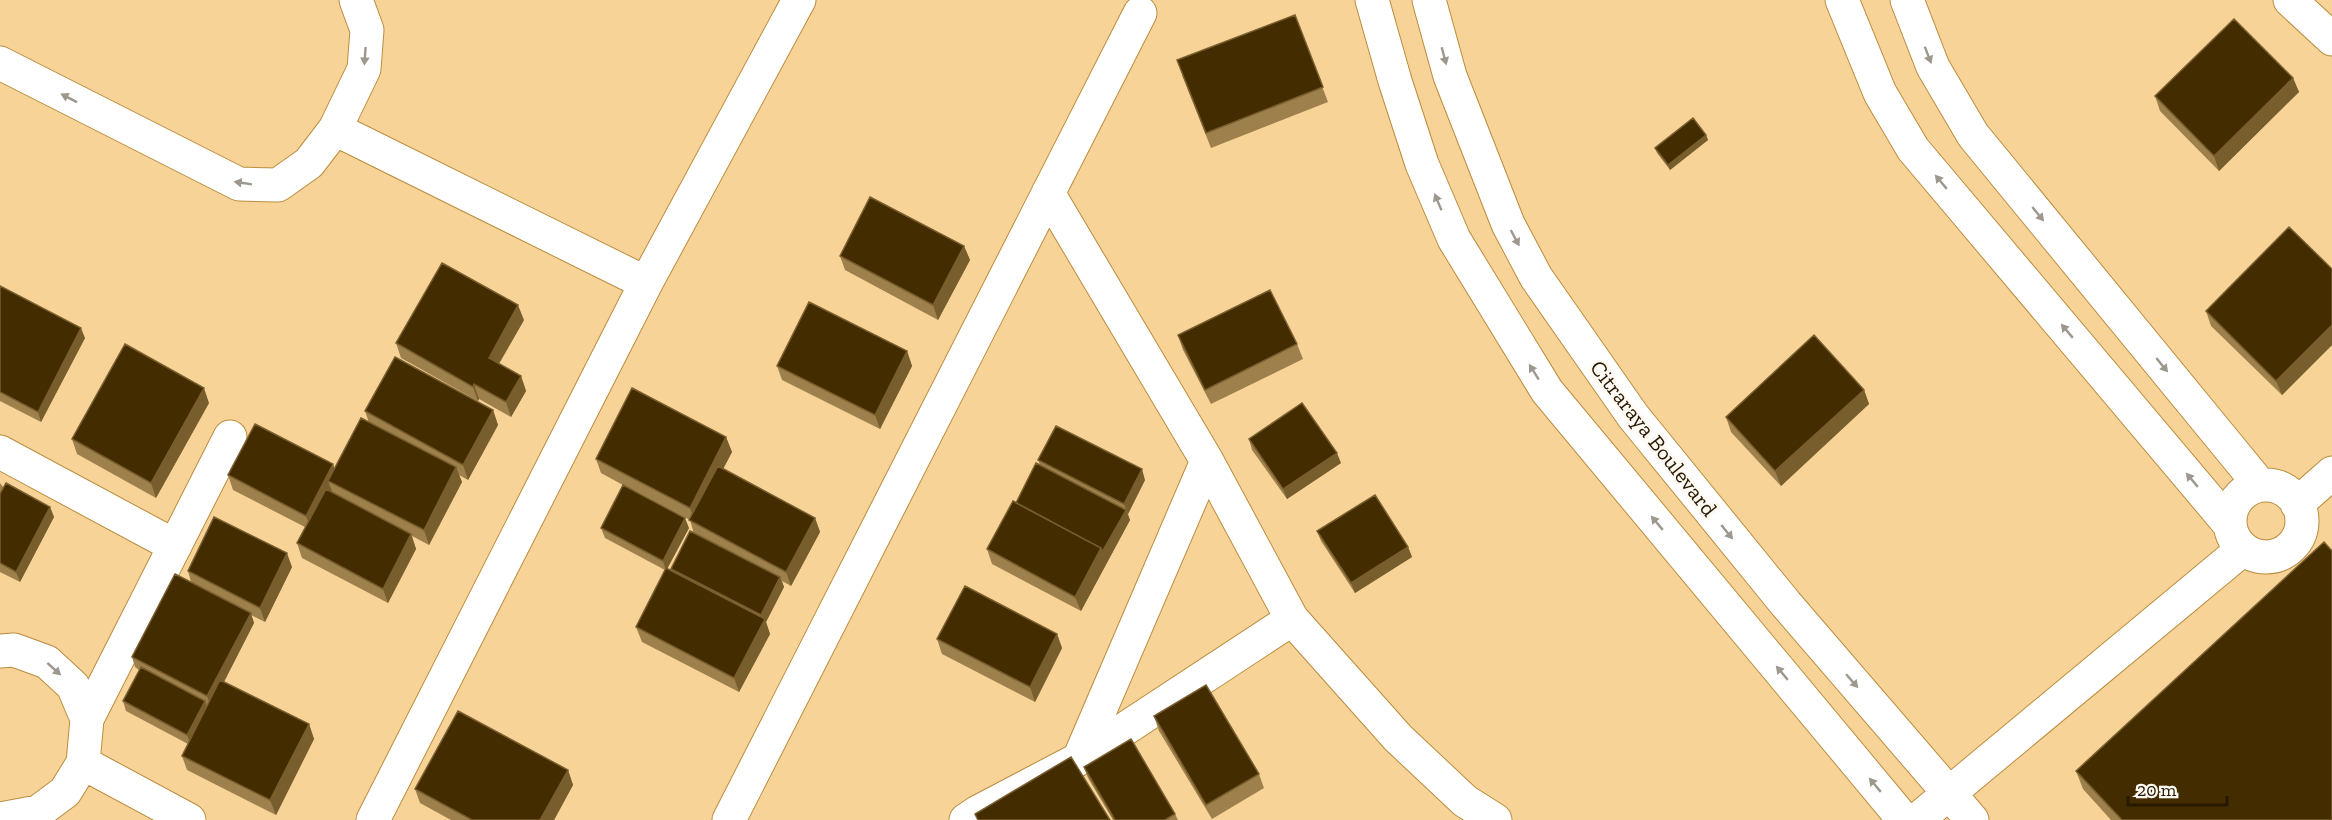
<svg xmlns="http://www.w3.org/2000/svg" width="2332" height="820" font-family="'Zilla Slab',serif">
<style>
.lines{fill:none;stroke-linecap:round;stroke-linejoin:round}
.minor-casing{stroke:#b98d3f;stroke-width:35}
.major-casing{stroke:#b98d3f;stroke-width:35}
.minor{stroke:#fff;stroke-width:33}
.major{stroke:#fff;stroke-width:33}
.wall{fill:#9d804c;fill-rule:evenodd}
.shaded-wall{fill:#795e2d}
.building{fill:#422c00;stroke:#795e2d;stroke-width:1.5}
.oneway{fill:#9d978d}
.labels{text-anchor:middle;stroke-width:6;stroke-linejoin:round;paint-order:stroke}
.street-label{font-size:22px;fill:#261801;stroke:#fef9f2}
</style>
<rect width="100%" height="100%" fill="#f8d397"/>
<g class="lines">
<g class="minor-casing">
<path id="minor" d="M1842,0L1880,93L1913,149L2230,525
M1907,0L1933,67L1973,135L2260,485
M2290,0L2332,39
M0,63L239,184L278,185L309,163L335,129L364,69L367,30L356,0
M335,129L646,283
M1048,193L1207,461L1292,619L1398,738L1465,801L1495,820
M0,452L175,546
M2230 521a36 36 0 1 1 72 0a36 36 0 1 1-72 0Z
M2297,504L2332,473
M0,651L14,650L47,662L73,686L87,719L83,763L65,792L38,812L0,819
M87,719L230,437
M1079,759L1207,461
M83,763L189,820
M373,820L646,283L799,0
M729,820L1140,13
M966,820L978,812L1079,759L1292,619
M1917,820L2243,549"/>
</g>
<g class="major-casing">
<path id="major" d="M1372,0L1395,81L1422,164L1454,239L1547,391L1904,820
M1429,0L1450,76L1508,224L1536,277L1633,416L1786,604L1972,820"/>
</g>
<use href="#minor" class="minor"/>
<use href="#major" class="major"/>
</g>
<path class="wall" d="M1295,15L1328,102L1211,148L1182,75Z
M2293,78L2299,92L2219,171L2160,111L2155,96Z
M1706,135L1708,140L1670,170L1657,153L1655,148Z
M964,246L970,260L938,320L845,270L840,256Z
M2332,269V345L2282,395L2211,326L2206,311Z
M0,286L85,338L41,422L0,401Z
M524,320L499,364L521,376L526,391L511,417L479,399L478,401L401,358L396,343Z
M1178,335L1297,344L1303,359L1211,404L1183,350Z
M907,351L912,366L880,429L782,380L777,366Z
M1864,390L1869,404L1781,486L1731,432L1726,417Z
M209,403L156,498L77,454L72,439Z
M493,410L498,425L468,480L459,475L462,482L429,545L412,536L416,549L388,603L302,558L297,543L305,527L233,490L228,475L333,464L334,469L369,423L365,411Z
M726,437L732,452L723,469L815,518L820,532L791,586L782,581L784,587L766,622L770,634L739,692L642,642L636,627L665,570L605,538L601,528L623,485L601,473L596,459ZM632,489L690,520L694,534L671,569V571L667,569L689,528Z
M1249,439L1341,463L1287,499L1252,450Z
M1038,460L1145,480L1128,514L1130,520L1081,611L992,564L987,549L1040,465Z
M0,483L3,487L50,507L54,517L20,582L0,572Z
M1317,531L1408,547L1412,557L1355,593L1321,541Z
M292,567L265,622L251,615L254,623L224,682L309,724L314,739L276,815L187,770L182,756L188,744L126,711L123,701L139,670L135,667L132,657L191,582L188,571Z
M1057,634L1062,648L1035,702L942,654L937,639Z
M1154,716L1259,774L1264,788L1212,819L1159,731Z
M1084,767L1175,814L1178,820H1113L1088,778Z
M568,770L573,785L554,820H451L420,803L415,789Z
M2076,771L2332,820H2111L2083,789Z"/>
<path class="shaded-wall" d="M2293,78L2299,92L2219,171L2214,156Z
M1706,135L1708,140L1670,170L1668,165Z
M964,246L970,260L938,320L933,305Z
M518,305L524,320L494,372L489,358Z
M2332,325V345L2282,395L2276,381Z
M81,328L85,338L41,422L38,412Z
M907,351L912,366L880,429L875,415Z
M521,376L526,391L511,417L506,402Z
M474,384L479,399L478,401L473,387Z
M204,388L209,403L156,498L151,483Z
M1864,390L1869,404L1781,486L1775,471Z
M493,410L498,425L468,480L463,465Z
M726,437L732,452L695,522L690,508Z
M1337,453L1341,463L1287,499L1283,489Z
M333,464L338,479L328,481L332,491L311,530L306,516Z
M456,467L462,482L429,545L424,530Z
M1142,469L1145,480L1128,514L1124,504Z
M50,507L54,517L20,582L16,572Z
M1126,510L1130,520L1081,611L1075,597L1101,548Z
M685,518L689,528L666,571L663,561Z
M815,518L820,532L791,586L786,572Z
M411,534L416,549L388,603L383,589Z
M1408,547L1412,557L1355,593L1351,583Z
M287,553L292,567L265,622L260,608Z
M780,577L784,587L766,622L770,634L739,692L734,678L763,622L761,615Z
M251,613L254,623L211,707L207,696Z
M1057,634L1062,648L1035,702L1030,687Z
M205,701L208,711L191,745L187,735Z
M309,724L314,739L276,815L270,800Z
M568,770L573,785L554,820H540Z"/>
<path class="building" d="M1295,15L1323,87L1206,133L1177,60Z
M2234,19L2293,78L2214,156L2155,96Z
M1693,118L1706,135L1668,165L1655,148Z
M870,197L964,246L933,305L840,256Z
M2289,227L2332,269V325L2276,381L2206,311Z
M442,263L518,305L489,358L521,376L506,402L474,384L473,387L396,343Z
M0,286L81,328L38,412L0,392Z
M1270,290L1297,344L1205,390L1178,335Z
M809,302L907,351L875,415L777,366Z
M1814,335L1864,390L1775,471L1726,417Z
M125,344L204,388L151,483L72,439Z
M395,357L493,410L463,465L365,411Z
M632,388L726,437L690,508L596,459Z
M1302,403L1337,453L1283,489L1249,439Z
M361,418L456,467L424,530L328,481Z
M255,424L333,464L306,516L228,475Z
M1056,426L1142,469L1124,504L1038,460Z
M1036,463L1126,510L1102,552L1101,548L1016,503Z
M718,466L815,518L786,572L689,520Z
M6,483L50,507L16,572L0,563V494Z
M623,485L685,518L663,561L601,528Z
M326,489L411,534L383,589L297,543Z
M1375,495L1408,547L1351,583L1317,531Z
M1013,501L1101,548L1075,597L987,549Z
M214,517L287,553L260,608L188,571Z
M690,531L780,577L761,615L671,569Z
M2324,542L2332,551V820H2122L2076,771Z
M666,568L765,619L734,678L636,627Z
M175,574L251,613L207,696L132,657Z
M965,586L1057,634L1030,687L937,639Z
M141,667L205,701L187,735L123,701Z
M220,680L309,724L270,800L182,756Z
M1206,685L1259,774L1206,805L1154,716Z
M458,711L568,770L540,820H472L415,789Z
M1131,739L1175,814L1165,820H1115L1084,767Z
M1071,757L1110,820H978L975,814Z"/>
<defs><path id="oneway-solid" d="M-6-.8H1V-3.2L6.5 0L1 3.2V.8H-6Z" transform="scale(1.5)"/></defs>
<g class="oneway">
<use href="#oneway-solid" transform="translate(1928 55) rotate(69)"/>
<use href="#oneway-solid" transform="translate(365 56) rotate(94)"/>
<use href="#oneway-solid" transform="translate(1444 56) rotate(75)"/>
<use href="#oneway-solid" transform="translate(69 98) rotate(-153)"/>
<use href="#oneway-solid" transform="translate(1941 182) rotate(-130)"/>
<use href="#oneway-solid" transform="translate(243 183) rotate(-171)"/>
<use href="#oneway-solid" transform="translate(1438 202) rotate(-113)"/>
<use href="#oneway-solid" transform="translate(2038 214) rotate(51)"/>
<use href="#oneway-solid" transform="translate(1515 238) rotate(62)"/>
<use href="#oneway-solid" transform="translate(2067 331) rotate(-130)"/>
<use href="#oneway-solid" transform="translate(2162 365) rotate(51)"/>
<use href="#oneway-solid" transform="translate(1534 372) rotate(-122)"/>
<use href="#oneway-solid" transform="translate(2192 480) rotate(-130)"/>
<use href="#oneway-solid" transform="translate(1657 523) rotate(-130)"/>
<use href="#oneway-solid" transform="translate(1727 532) rotate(51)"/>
<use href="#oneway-solid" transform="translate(54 669) rotate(42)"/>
<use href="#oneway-solid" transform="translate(1782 673) rotate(-130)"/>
<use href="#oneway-solid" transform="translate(1852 681) rotate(49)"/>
<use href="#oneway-solid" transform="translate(1875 785) rotate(-130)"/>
</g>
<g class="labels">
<g class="street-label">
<text transform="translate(1654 438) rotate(52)" y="8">Citraraya Boulevard</text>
</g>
</g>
<path d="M2128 796v9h99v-9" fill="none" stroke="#261801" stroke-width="3"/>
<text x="2137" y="796" font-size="18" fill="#261801" stroke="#fef9f2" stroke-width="4.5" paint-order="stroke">20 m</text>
</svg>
